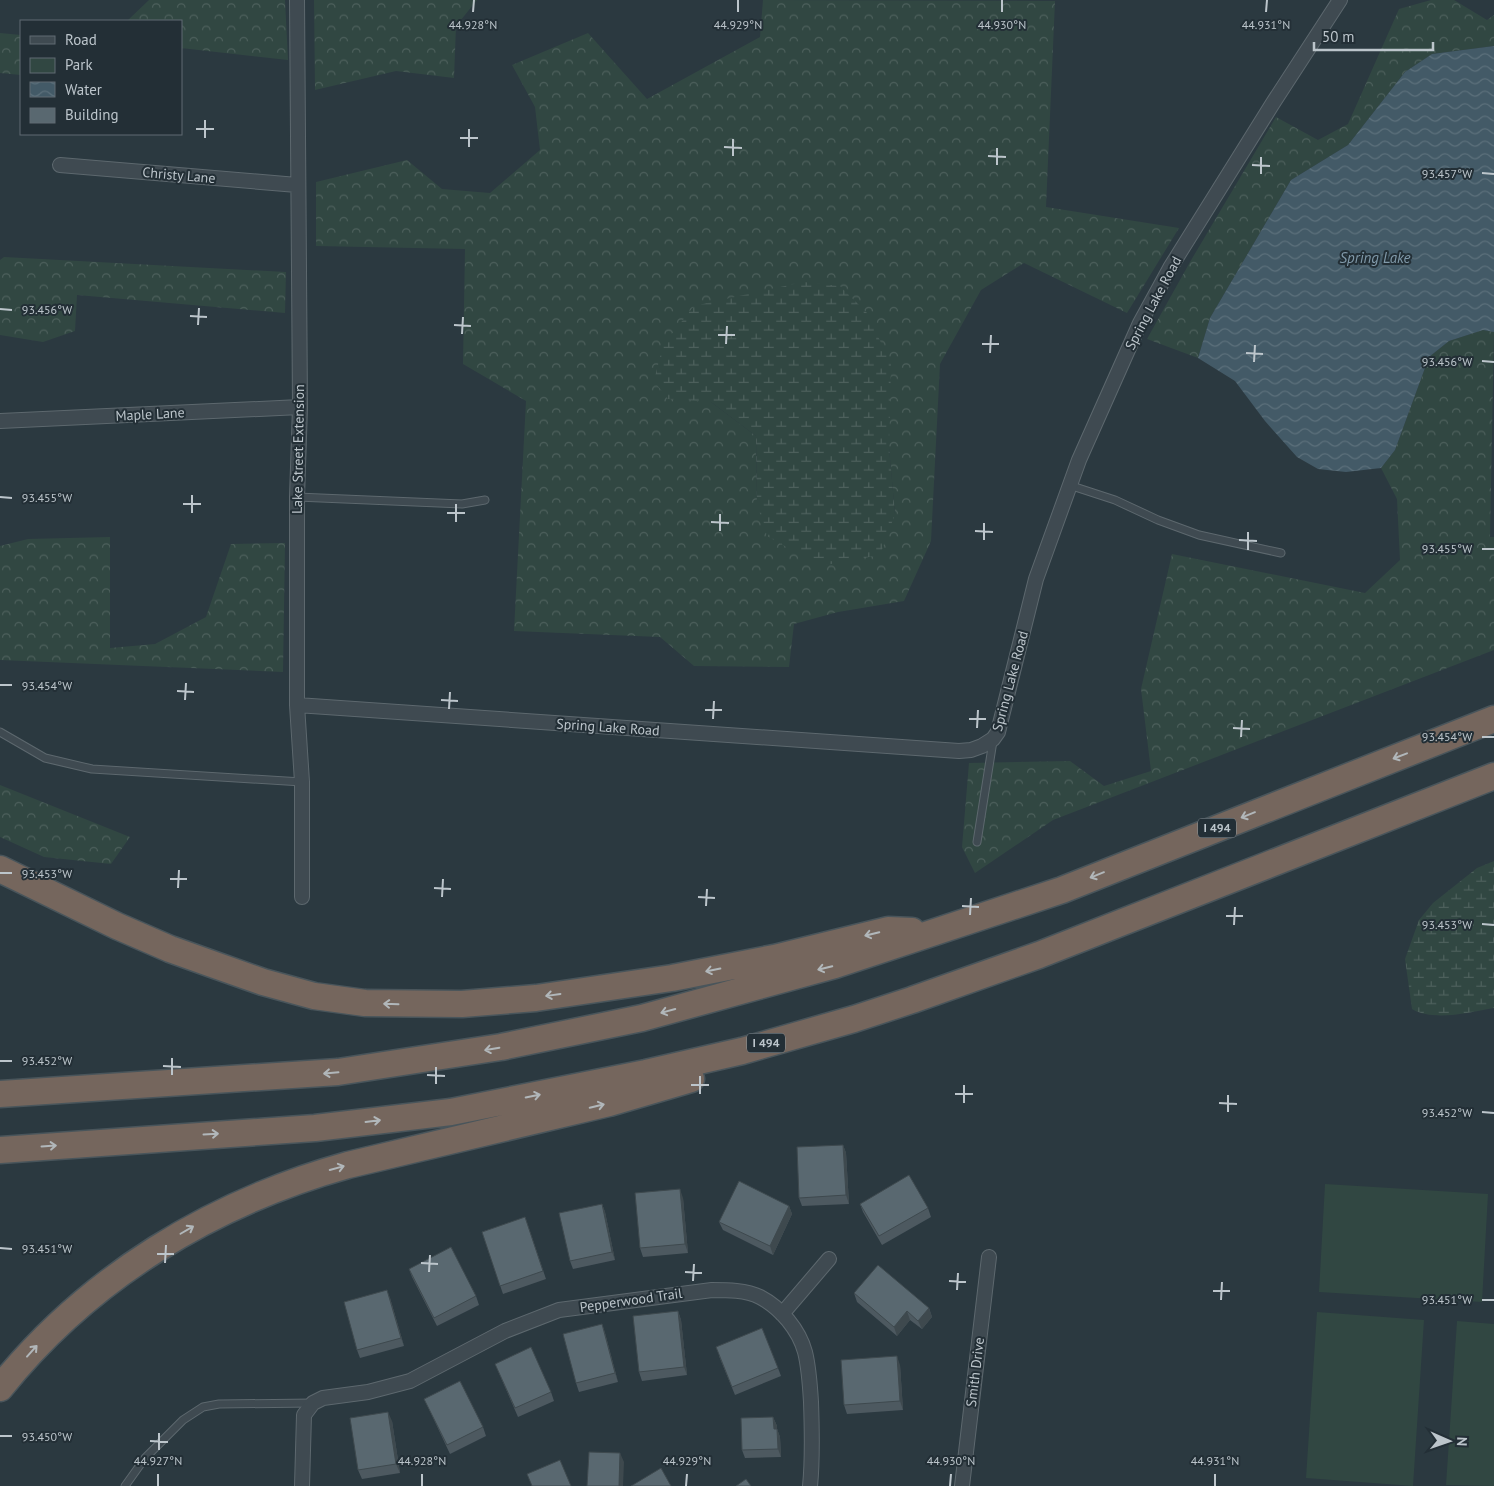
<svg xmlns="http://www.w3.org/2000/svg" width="1494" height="1486" font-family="'PT Sans',sans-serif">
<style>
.forest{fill:url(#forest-crowns);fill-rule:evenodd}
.wetland{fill:url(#wetland-marsh)}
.park{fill:#314742}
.water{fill:url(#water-waves)}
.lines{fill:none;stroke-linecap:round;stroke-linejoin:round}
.lane-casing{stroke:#5d686e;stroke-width:9}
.street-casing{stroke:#5d686e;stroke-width:16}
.highway-casing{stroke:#49555b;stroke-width:29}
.lane{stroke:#3f4a51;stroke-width:7}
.street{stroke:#3f4a51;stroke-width:14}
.highway{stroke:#75665d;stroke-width:26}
.wall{fill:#4d5960}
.shaded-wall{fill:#3e494e}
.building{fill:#596870;stroke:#3e494e}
.oneway{stroke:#b1b7ba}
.ticks{fill:none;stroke:#bcc5cb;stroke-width:2}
.labels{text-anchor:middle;stroke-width:4;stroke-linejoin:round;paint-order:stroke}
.shield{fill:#232f36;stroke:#8e989e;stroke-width:1}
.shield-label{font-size:12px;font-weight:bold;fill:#bcc5cb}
.street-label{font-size:14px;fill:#bcc5cb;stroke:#232f36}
.water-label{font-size:15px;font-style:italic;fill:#819aaa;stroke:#232f36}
.ticks-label{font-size:12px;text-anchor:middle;fill:#bcc5cb;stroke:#232f36;stroke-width:4;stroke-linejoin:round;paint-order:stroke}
</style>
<defs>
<pattern id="forest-crowns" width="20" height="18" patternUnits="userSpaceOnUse" patternTransform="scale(1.25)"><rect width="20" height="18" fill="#314742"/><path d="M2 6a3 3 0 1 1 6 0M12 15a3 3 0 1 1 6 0" fill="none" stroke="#4d605c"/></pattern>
<pattern id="wetland-marsh" width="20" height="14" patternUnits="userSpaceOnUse" patternTransform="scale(1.25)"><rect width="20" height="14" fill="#314742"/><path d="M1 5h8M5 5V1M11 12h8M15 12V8" fill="none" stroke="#4d605c"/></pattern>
<pattern id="water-waves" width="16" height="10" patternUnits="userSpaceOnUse" patternTransform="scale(1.25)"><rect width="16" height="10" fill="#435a67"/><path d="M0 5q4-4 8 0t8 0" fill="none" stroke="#5c707b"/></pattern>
</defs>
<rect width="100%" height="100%" fill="#2b3940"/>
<path class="forest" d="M149,0H285L288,60L181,48V21H127Z
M314,0H477L456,26L454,78L396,71L315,90Z
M763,0L1055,1L1046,207L1179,228L1127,313L1024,263L981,290L940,364L931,541L904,601L838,612L794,624L789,667L694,666L660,637L514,631L526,401L463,364L465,249L316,246V182L407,160L442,189L490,193L540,150L535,107L512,65L588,33L647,99L760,37ZM711,402L889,448L895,514L757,504L756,436Z
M1431,0H1454L1487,20L1494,15V46L1432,54L1405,72L1348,145L1291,180L1210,318L1198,358L1147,339L1190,262L1276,117L1318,140L1348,124L1399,9Z
M0,33L21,35V75L0,73Z
M4,257L286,272L285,313L77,295L75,331L43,342L0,335V260Z
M1483,330L1494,332L1490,537H1494V650L1053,820L975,873L962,847L969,763L1070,761L1104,786L1151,771L1141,689L1172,554L1365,593L1400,560L1397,499L1381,468L1395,450L1429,357L1449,341Z
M110,537V648L155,644L206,617L231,544L285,543L283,672L0,660V546L28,539Z
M0,785L130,837L111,864L44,857L0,837Z"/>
<path class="wetland" d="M803,282L840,286L867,313L891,364L889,447L895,514L880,555L820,566L767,536L757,504L756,436L711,402L668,399L654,381L663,345L694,306Z
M1494,861V1008C1470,1012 1434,1022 1412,1009L1405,959L1419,920L1433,903L1477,868Z"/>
<path class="park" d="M1325,1184L1488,1194L1482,1302L1319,1292Z
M1317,1312L1424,1320L1413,1486L1306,1478Z
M1457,1321L1494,1324V1486L1446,1485Z"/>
<path class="water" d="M1494,46V332L1483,330L1449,341L1429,357L1395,450L1381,468L1346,472L1318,469L1297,457L1265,421L1235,381L1198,358L1210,318L1291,180L1348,145L1405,72L1432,54Z"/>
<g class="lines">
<g class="lane-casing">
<path id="lane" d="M1069,485L1115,500L1158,520L1199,535L1281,553
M297,497L462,504L485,500
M0,732L45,758L92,769L302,782
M977,842L993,741
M125,1486L145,1458L183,1420L203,1407L219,1404L313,1403"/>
</g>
<g class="street-casing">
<path id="street" d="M297,0L300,407L297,497V705L302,782V897
M60,165L297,185
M0,421L300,407
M297,705L959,751L971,750L982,746L993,739L998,732L1036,579L1079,460L1140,323L1170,268L1273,103L1340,0
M782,1314L829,1259
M302,1486L304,1415L313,1403L323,1398L368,1392L410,1381L505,1331L559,1310L712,1290C727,1290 746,1290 760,1297C781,1308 799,1330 805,1352C809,1368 810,1385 811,1402C812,1430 813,1458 810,1486
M962,1486L989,1257"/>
</g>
<g class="highway-casing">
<path id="highway" d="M0,869L117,926L170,949L212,964L263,982L314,996L365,1003L462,1004L536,998L672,978L774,958L888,930L912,931
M0,1094L338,1072L501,1047L642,1018L835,965L1062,890L1494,719
M0,1150L315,1128L451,1112L646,1073L742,1051L854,1019L912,1000L1039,955L1494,776
M0,1388C89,1277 212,1203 348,1165L609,1103L691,1079"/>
</g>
<use href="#lane" class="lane"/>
<use href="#street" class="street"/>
<use href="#highway" class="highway"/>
</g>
<path class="wall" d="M843,1145L846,1153L849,1204L802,1206L799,1198Z
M683,1198L688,1253L643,1257L640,1248Z
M602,1204L605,1212L615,1260L573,1269L570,1261Z
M860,1204L928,1208L931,1217L882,1245L863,1212Z
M789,1206L792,1214L773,1255L723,1230L719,1222Z
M525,1217L546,1279L503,1294L482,1232Z
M409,1269L476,1296L479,1305L437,1326L412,1277Z
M854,1293L929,1308L932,1317L922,1329L910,1320L897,1336L857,1302Z
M390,1298L404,1346L360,1358L357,1350Z
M678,1311L681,1320L687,1375L642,1381L639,1372Z
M602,1324L605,1333L618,1382L579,1392L576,1383Z
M719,1356L778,1368L781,1376L735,1395Z
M495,1364L551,1392L554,1401L518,1417Z
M900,1365L903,1410L847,1414L844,1405Z
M424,1399L483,1427L486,1436L450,1454L428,1407Z
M773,1417L777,1426V1429L780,1437L781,1457L745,1458L742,1450Z
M392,1421L400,1473L362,1479L358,1470Z"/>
<path class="shaded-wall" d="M843,1145L846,1153L849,1204L846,1195Z
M680,1189L683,1198L688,1253L685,1244Z
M602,1204L605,1212L615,1260L612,1252Z
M789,1206L792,1214L773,1255L770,1246Z
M387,1290L390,1298L404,1346L401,1338Z
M929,1308L932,1317L922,1329L918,1321Z
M678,1311L681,1320L687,1375L684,1367Z
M907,1311L910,1320L897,1336L894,1327Z
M602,1324L605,1333L618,1382L615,1373Z
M897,1356L900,1365L903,1410L900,1401Z
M388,1412L392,1421L400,1473L396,1464Z
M773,1417L777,1426V1437L774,1429Z
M777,1429L780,1437L781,1457L778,1449Z
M620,1453L624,1462L623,1486H619Z"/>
<path class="building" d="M843,1145L846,1195L799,1198L797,1147Z
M909,1175L928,1208L879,1236L860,1204Z
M739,1181L789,1206L770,1246L719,1222Z
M680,1189L685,1244L640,1248L635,1193Z
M602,1204L612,1252L570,1261L559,1213Z
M525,1217L543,1271L500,1286L482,1232Z
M451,1247L476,1296L434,1318L409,1269Z
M878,1265L929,1308L918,1321L907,1311L894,1327L854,1293Z
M387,1290L401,1338L357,1350L344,1302Z
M678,1311L684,1367L639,1372L633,1316Z
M602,1324L615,1373L576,1383L563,1334Z
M762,1328L778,1368L732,1387L716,1347Z
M531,1347L551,1392L515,1408L495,1364Z
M897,1356L900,1401L844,1405L841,1360Z
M460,1381L483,1427L447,1445L424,1399Z
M388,1412L396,1464L358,1470L350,1418Z
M773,1417L774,1429H777L778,1449L742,1450L741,1418Z
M589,1452L620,1453L619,1486H587Z
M560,1460L571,1486H532L527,1474Z
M661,1468L671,1486H631Z
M746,1479L751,1486H736Z"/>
<defs><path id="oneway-shaft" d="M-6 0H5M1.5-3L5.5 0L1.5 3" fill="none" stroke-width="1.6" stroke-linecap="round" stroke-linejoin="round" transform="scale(1.25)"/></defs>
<g class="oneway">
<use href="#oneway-shaft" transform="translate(1400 756) rotate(159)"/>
<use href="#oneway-shaft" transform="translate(1248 815) rotate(158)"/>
<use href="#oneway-shaft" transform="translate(1097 875) rotate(158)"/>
<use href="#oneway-shaft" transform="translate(872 934) rotate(166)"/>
<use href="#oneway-shaft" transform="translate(825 968) rotate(166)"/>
<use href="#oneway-shaft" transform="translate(713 970) rotate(169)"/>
<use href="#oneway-shaft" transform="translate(553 995) rotate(172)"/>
<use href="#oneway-shaft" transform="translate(391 1004) rotate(-178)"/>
<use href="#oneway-shaft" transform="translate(668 1011) rotate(165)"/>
<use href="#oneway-shaft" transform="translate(492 1049) rotate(170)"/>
<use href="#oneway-shaft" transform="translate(331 1073) rotate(175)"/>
<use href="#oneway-shaft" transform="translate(533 1096) rotate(-11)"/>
<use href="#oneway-shaft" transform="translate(597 1106) rotate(-14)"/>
<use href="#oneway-shaft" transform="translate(373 1121) rotate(-7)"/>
<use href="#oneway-shaft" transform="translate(211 1134) rotate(-3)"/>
<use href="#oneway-shaft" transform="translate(49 1146) rotate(-4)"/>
<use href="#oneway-shaft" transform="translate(337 1168) rotate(-15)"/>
<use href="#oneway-shaft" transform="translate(187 1230) rotate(-30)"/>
<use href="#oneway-shaft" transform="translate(32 1351) rotate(-48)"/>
</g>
<path class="ticks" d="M473,12L474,0M738,12V0M1002,12V0M1266,12L1267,0M196,129H214M205,138V120M460,138H478M469,147V129M724,147L742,148M733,156V139M988,156L1006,157M997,165V148M1252,165L1270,166M1482,173L1494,174M1261,174V157M0,309L12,310M190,316L207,317M198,325L199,308M454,325L471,326M462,334L463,317M718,335H735M726,344L727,326M982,344H999M990,353L991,335M1246,353L1263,354M1482,361L1494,362M1254,362L1255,345M0,497L12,498M183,504H201M192,513V495M447,513H465M456,522V504M711,522L729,523M720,531V514M975,531L993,532M984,540V523M1239,540L1257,541M1482,549H1494M1248,550V532M0,685H12M177,691L194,692M185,700L186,683M441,700L458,701M449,709L450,692M705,710H722M713,719L714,701M969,719H986M977,728L978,710M1233,728L1250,729M1241,737L1242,720M1482,737H1494M0,873H12M170,879H187M178,888L179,870M434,888L451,889M442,897L443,879M698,897L715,898M706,906L707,889M962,906L979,907M970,915L971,898M1226,916H1243M1482,924L1494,925M1234,925L1235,907M0,1061H12M163,1066L181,1067M172,1075V1058M427,1075L445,1076M436,1084V1067M691,1085H709M700,1094V1076M955,1094H973M964,1103V1085M1219,1103L1237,1104M1228,1112V1095M1482,1112L1494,1113M0,1248L12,1249M157,1254H174M165,1263L166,1245M421,1263L438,1264M429,1272L430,1255M685,1272L702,1273M693,1281L694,1264M949,1281L966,1282M957,1290L958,1273M1213,1291H1230M1221,1300L1222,1282M1482,1300H1494M0,1436H12M150,1441L168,1442M159,1450V1433M158,1486V1474M422,1486V1474M686,1486L687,1474M950,1486L951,1474M1215,1486V1474"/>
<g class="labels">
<g class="shield">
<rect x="1198" y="818.5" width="38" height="19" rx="4"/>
<rect x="747" y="1033.5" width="38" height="19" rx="4"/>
</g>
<g class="shield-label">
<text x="1217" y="832">I 494</text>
<text x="766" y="1047">I 494</text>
</g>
<g class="street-label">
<text transform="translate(179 175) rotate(5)" y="5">Christy Lane</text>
<text transform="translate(1153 303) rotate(-62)" y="5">Spring Lake Road</text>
<text transform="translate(150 414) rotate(-3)" y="5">Maple Lane</text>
<text transform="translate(298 449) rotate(-89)" y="5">Lake Street Extension</text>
<text transform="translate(1010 681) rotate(-75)" y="5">Spring Lake Road</text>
<text transform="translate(608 727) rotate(4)" y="5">Spring Lake Road</text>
<text transform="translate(631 1300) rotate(-8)" y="5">Pepperwood Trail</text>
<text transform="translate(975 1372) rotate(-83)" y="5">Smith Drive</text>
</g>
<g class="water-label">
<text x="1375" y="263">Spring Lake</text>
</g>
</g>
<g class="ticks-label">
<text x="473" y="29">44.928°N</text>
<text x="738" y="29">44.929°N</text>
<text x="1002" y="29">44.930°N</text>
<text x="1266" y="29">44.931°N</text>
<text x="1447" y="178">93.457°W</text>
<text x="47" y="314">93.456°W</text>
<text x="1447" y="366">93.456°W</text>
<text x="47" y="502">93.455°W</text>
<text x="1447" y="553">93.455°W</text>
<text x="47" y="690">93.454°W</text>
<text x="1447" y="741">93.454°W</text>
<text x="47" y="878">93.453°W</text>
<text x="1447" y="929">93.453°W</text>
<text x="47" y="1065">93.452°W</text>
<text x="1447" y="1117">93.452°W</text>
<text x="47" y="1253">93.451°W</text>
<text x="1447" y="1304">93.451°W</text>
<text x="47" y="1441">93.450°W</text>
<text x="158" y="1465">44.927°N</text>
<text x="422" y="1465">44.928°N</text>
<text x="687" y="1465">44.929°N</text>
<text x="951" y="1465">44.930°N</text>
<text x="1215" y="1465">44.931°N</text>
</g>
<rect x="20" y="20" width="162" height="115" fill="#232f36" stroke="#606b72"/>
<rect x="30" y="36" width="25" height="8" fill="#3f4a51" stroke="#606b72"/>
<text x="65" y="45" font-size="15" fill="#bcc5cb">Road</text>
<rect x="30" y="58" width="25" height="15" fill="#314742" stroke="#606b72"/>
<text x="65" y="70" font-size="15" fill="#bcc5cb">Park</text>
<rect x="30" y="82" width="25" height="15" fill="url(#water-waves)" stroke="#606b72"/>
<text x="65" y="95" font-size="15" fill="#bcc5cb">Water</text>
<rect x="30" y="108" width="25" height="15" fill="#596870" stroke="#606b72"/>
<text x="65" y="120" font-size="15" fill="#bcc5cb">Building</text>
<g transform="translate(1449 1441) rotate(92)" stroke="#232f36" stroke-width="4" paint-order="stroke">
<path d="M0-4L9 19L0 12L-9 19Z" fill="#bcc5cb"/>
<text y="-8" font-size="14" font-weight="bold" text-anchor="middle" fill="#bcc5cb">N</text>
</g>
<path d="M1314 42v8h119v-8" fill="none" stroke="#bcc5cb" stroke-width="2.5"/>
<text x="1322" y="42" font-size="15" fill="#bcc5cb" stroke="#232f36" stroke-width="4" paint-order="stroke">50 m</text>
</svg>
